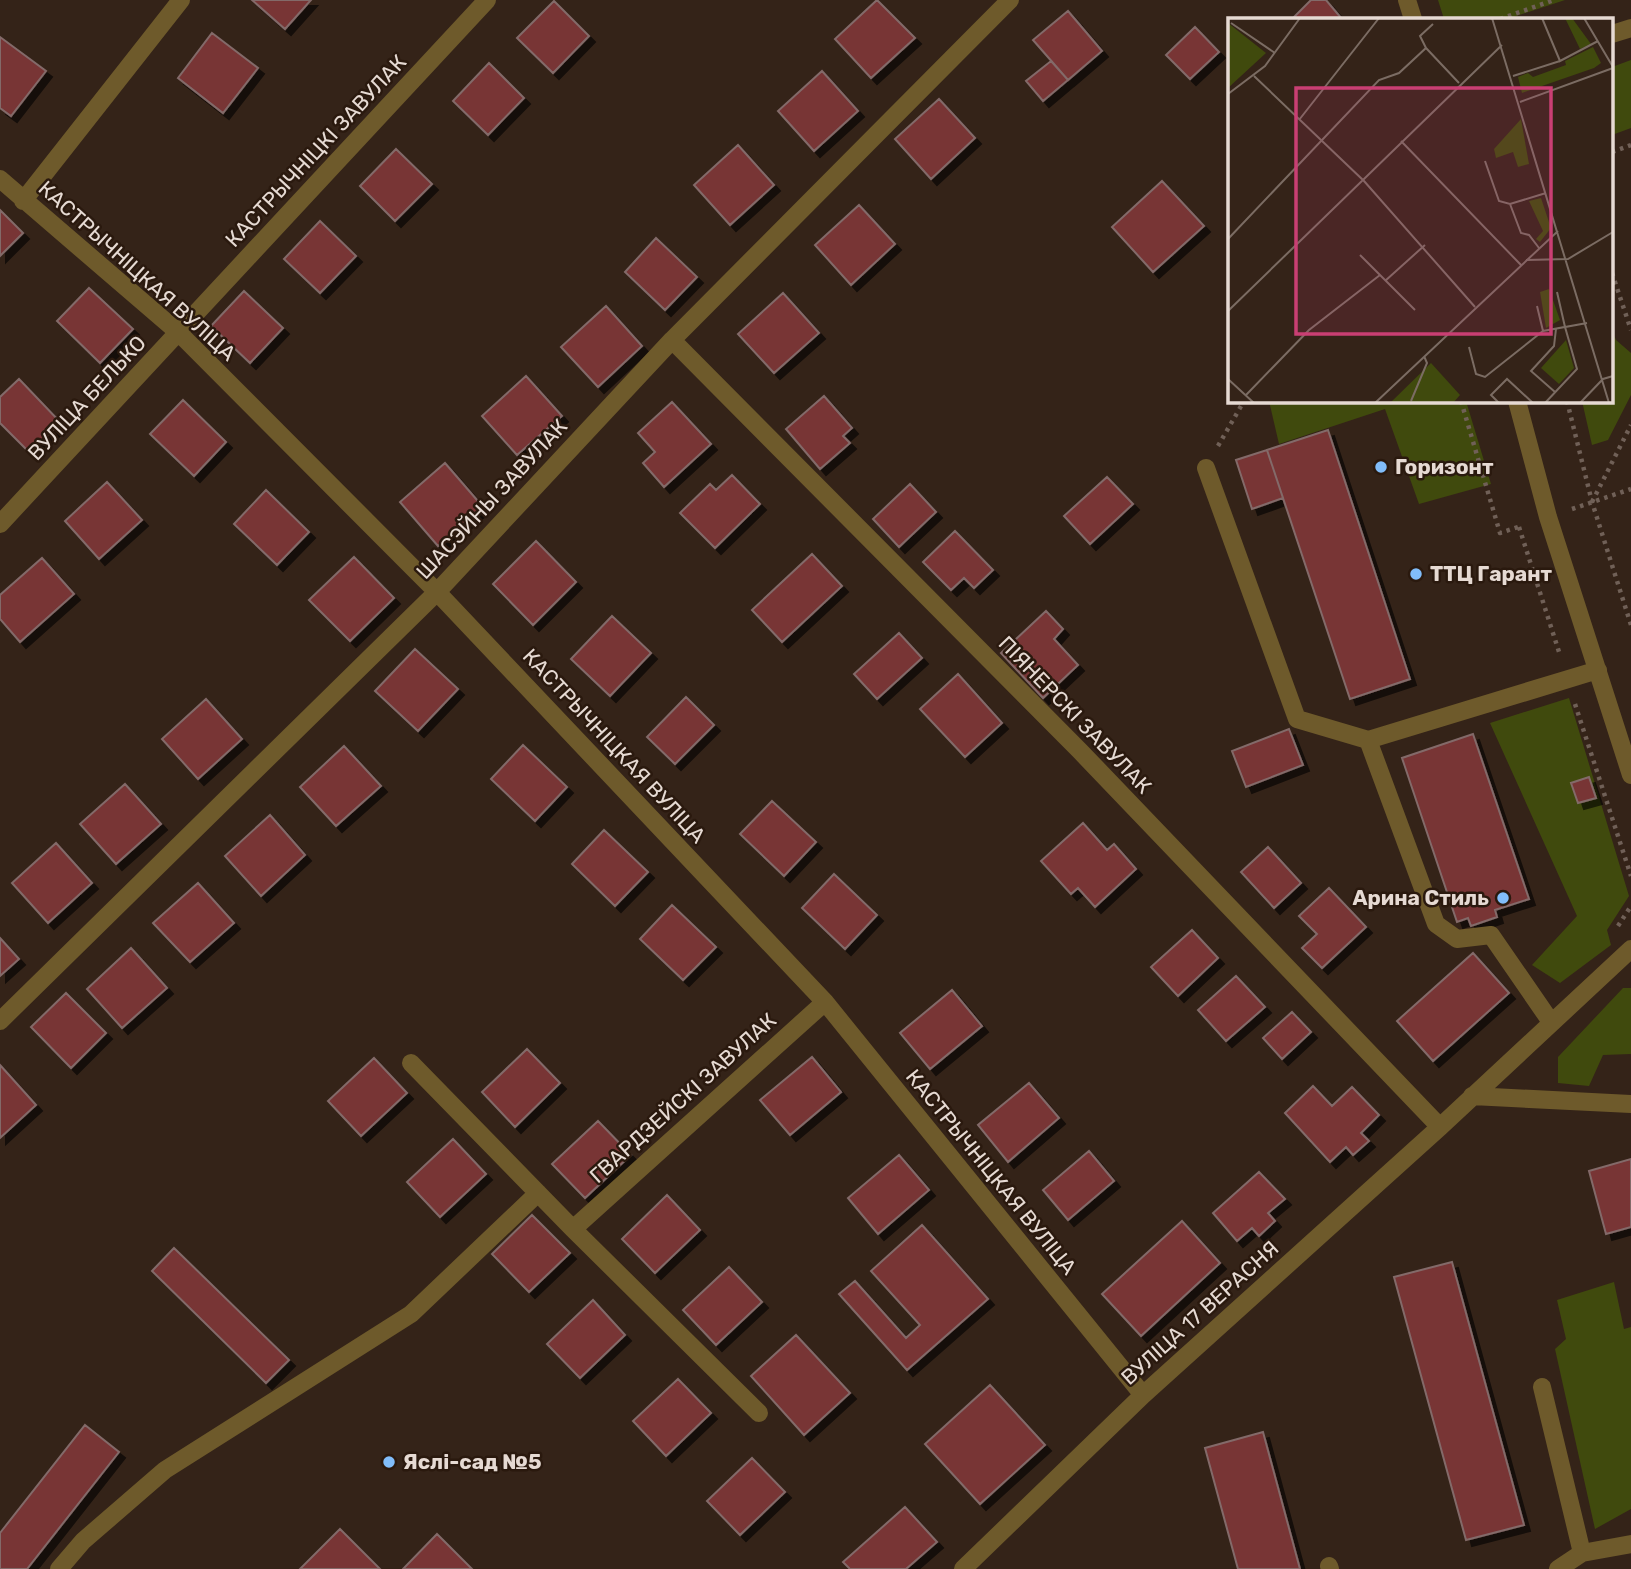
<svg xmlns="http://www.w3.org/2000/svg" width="1631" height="1569" font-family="Rubik,sans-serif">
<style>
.green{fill:#404a0d}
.building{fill:#783435;stroke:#836a69;stroke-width:2;filter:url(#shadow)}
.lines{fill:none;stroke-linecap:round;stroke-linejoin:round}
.path{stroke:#706057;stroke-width:4.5;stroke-dasharray:3.5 5;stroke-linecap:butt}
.minor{stroke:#6e5a2b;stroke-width:18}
.poi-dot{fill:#81bdfa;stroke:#2a190e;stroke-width:2.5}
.labels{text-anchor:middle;stroke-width:5;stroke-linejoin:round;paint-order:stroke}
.street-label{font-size:21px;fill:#e6dad3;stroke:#2a190e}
.poi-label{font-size:21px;font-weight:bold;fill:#e6dad3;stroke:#2a190e;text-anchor:start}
.inset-road{fill:none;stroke:#7b6c63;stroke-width:2}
.view{fill:#c93f73;fill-opacity:0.15;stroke:#c93f73;stroke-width:3.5}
.inset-edge{fill:none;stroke:#e6dad3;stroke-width:3.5}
</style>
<defs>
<filter id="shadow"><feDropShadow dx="6" dy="6" stdDeviation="0" flood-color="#0009"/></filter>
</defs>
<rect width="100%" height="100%" fill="#342318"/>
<path class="green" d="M1438,0H1565L1507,19H1444Z
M1631,60V128L1612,135V67Z
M1612,331L1616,340L1631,353V395L1608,440L1592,445L1582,401H1612Z
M1269,401H1466L1491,484L1419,504L1385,409L1279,444Z
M1569,698L1629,896L1607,930L1611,945L1560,983L1532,965L1577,916L1490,723Z
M1623,988H1631V1054L1603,1055L1589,1086L1558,1083V1057Z
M1614,1282L1624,1329L1631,1327V1509L1595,1529L1555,1349L1566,1339L1557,1300Z"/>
<path class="building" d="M252,0H311L285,29Z
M877,0L915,38L871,78L835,39Z
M1311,0H1326L1342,19H1292Z
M554,1L589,36L553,73L517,38Z
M1068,11L1102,51L1068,80L1033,40Z
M1195,27L1219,52L1190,79L1166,55Z
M212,33L258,68L223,113L178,78Z
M0,37L46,71L11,116L0,108Z
M1051,61L1068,80L1043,101L1026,81Z
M489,63L524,98L488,135L453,101Z
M822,71L858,111L814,151L778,111Z
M939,99L975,138L931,179L895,139Z
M738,145L774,185L730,225L694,185Z
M396,149L432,184L395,221L360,186Z
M1162,181L1204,226L1153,272L1112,227Z
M859,205L895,244L851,285L815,245Z
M0,210L23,233L0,256Z
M320,221L356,256L320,293L284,259Z
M656,238L697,277L665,310L625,272Z
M89,288L133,329L100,363L57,321Z
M244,291L283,328L250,363L211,326Z
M783,293L819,333L774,373L738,334Z
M606,306L642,346L598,387L561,347Z
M526,376L562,416L517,455L482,416Z
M19,379L61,423L30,453L0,423V397Z
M824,396L852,428L843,436L850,443L820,469L786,429Z
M183,400L226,442L194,476L150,434Z
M672,402L711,444L664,487L643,463L655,452L638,433Z
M1328,430L1410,679L1350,699L1267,450Z
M1267,450L1283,498L1252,509L1236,460Z
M445,463L483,507L438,546L400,502Z
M732,475L760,504L715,548L680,513L710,484L716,490Z
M1107,477L1133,504L1090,544L1064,516Z
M107,482L142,520L99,559L65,521Z
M910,484L936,512L899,547L873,519Z
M266,490L309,532L277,565L234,524Z
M955,531L993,570L974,588L964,578L951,590L923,562Z
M536,541L576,582L533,625L493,584Z
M812,554L842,586L782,642L752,610Z
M354,557L394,598L350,641L309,600Z
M42,558L74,594L20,642L0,619V595Z
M1046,611L1063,629L1054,639L1078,665L1043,698L1001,653Z
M612,616L651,653L610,696L571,659Z
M899,633L922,658L877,699L854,674Z
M415,649L458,689L418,731L375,691Z
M958,674L1002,723L965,757L920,709Z
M686,697L714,725L675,764L647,737Z
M206,699L242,739L198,779L162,739Z
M1289,729L1303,765L1246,787L1232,751Z
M1473,734L1529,899L1495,910L1497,917L1471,926L1468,918L1457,922L1402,758Z
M523,745L567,787L535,821L491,779Z
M344,746L381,786L336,826L300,787Z
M1589,777L1596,798L1578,803L1571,783Z
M125,784L161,824L116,864L80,824Z
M772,801L816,842L784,876L740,834Z
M270,815L305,855L261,896L225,856Z
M1083,823L1107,850L1114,844L1136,869L1095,907L1078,888L1071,894L1041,861Z
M604,830L648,872L615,906L572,864Z
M56,843L92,883L48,923L12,883Z
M1268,847L1301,883L1274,908L1241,872Z
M834,874L877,915L845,949L802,908Z
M198,883L234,923L190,962L153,923Z
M1329,888L1366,927L1322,968L1302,948L1317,934L1299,916Z
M672,905L716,947L683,980L640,939Z
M1192,930L1218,958L1178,996L1151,967Z
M0,938L19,959L0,976Z
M131,948L167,988L122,1028L87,989Z
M1473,953L1509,993L1433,1061L1397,1021Z
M1236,976L1265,1007L1226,1041L1198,1010Z
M952,990L982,1026L930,1069L900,1033Z
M66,993L106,1033L71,1068L31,1027Z
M1292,1012L1311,1032L1282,1059L1263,1038Z
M527,1049L560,1083L515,1127L482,1092Z
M812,1057L841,1092L790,1135L760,1100Z
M374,1058L407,1093L361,1136L328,1101Z
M0,1065L36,1105L0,1138Z
M1029,1083L1059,1118L1008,1162L978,1125Z
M1313,1086L1332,1106L1352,1087L1379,1115L1361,1133L1369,1141L1353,1155L1346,1147L1330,1162L1285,1113Z
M598,1121L631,1155L585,1198L552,1164Z
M453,1139L486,1174L440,1217L407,1182Z
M1089,1151L1114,1181L1068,1220L1043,1190Z
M899,1155L929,1190L878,1234L848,1198Z
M1631,1159V1227L1606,1234L1589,1171Z
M1259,1172L1285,1199L1268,1213L1275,1221L1259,1236L1252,1228L1237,1241L1213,1213Z
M667,1195L700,1230L655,1273L622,1239Z
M532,1215L570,1253L529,1292L492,1254Z
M1182,1221L1220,1263L1141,1336L1102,1294Z
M922,1225L988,1299L907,1370L839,1294L855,1281L906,1338L920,1325L871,1271Z
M174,1248L289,1360L266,1383L152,1271Z
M1452,1262L1524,1525L1466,1540L1394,1277Z
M729,1267L762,1302L716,1345L683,1310Z
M593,1300L625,1335L580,1378L547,1344Z
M796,1335L850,1393L804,1435L751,1376Z
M678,1379L711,1413L666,1456L633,1421Z
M990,1385L1045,1445L980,1504L925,1444Z
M85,1425L119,1452L27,1569H0V1533Z
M1263,1432L1300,1569H1238L1205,1448Z
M752,1458L785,1492L740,1535L707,1501Z
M905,1507L937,1542L906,1569H850L843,1562Z
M340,1529L380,1569H300Z
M437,1534L472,1569H403Z"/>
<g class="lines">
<path class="path" d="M1500,19L1554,0
M1612,152L1631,145
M1612,273L1631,330
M1461,401L1500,533L1521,526
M1567,401L1592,502L1631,625
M1218,446L1244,401
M1592,502L1631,425
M1572,509L1631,489
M1519,527L1560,655
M1575,704L1631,876
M1618,926L1631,906"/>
<path class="minor" d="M1407,0L1413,19
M1612,34L1631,28
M0,179L179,333L437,592L825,1002L1143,1395
M23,201L181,0
M672,340L1080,751L1440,1127
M1517,401L1548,517L1631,775
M1206,468L1297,719L1368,740L1598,670
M0,524L487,0
M1368,740L1436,924L1457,939L1491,935L1551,1022
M0,1021L437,592L672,340L1010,0
M411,1063L573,1229L759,1413
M1472,1096L1631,1104
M573,1229L825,1002
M1542,1387L1582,1553
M1329,1566L1330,1569
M59,1569L83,1541L165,1470L411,1314L538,1193
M963,1569L1143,1395L1440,1127L1631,949
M1558,1569L1582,1553L1631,1544"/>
</g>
<g class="poi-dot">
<circle cx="1381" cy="467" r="7"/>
<circle cx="1416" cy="574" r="7"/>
<circle cx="1503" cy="898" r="7"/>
<circle cx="389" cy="1462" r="7"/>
</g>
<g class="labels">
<g class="street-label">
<text transform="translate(316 151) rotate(-47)" y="7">КАСТРЫЧНІЦКІ ЗАВУЛАК</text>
<text transform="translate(137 271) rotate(42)" y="7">КАСТРЫЧНІЦКАЯ ВУЛІЦА</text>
<text transform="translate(87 398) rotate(-47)" y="7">ВУЛІЦА БЕЛЬКО</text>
<text transform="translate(492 499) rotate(-47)" y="7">ШАСЭЙНЫ ЗАВУЛАК</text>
<text transform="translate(1075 715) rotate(46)" y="7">ПІЯНЕРСКІ ЗАВУЛАК</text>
<text transform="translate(614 746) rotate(47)" y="7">КАСТРЫЧНІЦКАЯ ВУЛІЦА</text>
<text transform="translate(683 1098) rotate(-42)" y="7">ГВАРДЗЕЙСКІ ЗАВУЛАК</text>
<text transform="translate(991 1172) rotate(51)" y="7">КАСТРЫЧНІЦКАЯ ВУЛІЦА</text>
<text transform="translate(1200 1313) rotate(-42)" y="7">ВУЛІЦА 17 ВЕРАСНЯ</text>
</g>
<g class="poi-label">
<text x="1395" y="474">Горизонт</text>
<text x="1430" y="581">ТТЦ Гарант</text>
<text x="1489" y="905" text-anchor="end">Арина Стиль</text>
<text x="403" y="1469">Яслі-сад №5</text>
</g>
</g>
<g transform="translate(1228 18)">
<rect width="385" height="385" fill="#342318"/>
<path d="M337,0H344L363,26L352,31ZM0,5L38,35L0,70ZM365,29L373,45L366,50L294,75L290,59L300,55L305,59L338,47L337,43ZM293,101L301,146L290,149L285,134L268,140L266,131ZM313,180L323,210L312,224L308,221L315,213L301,183ZM321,271L332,302L318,310L312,274ZM338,322L346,350L331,366L313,350ZM203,345L232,377L225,385H162Z" fill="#404a0d"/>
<path class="inset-road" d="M264,0L381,385M314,0L332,43L370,23M356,0L385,49M3,5L47,35M198,30L192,18L205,6M26,58L136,163L247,289M285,58L332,43M0,76L37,48L72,0M292,84L385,50M71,102L151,0M173,123L293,247M257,143L271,183L282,186L318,175M282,186L293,215L301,217L311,230M0,221L151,62L171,55L198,30L231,65M132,237L187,292M298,242L340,241L385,214M157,263L197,227M329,274L337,309L359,305M309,288L315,313M0,293L274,27M241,329L248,356L257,359L315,313L337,309L349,351L317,385M0,361L26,385M327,374L303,353L326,328L328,311M18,377L81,312L152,257M183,383L199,345L196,338M147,385L330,213M271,385L263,377L279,361L305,385M352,385L375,361L385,358"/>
<path class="view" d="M68,70H323V316H68Z"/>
<rect width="385" height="385" class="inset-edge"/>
</g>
</svg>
